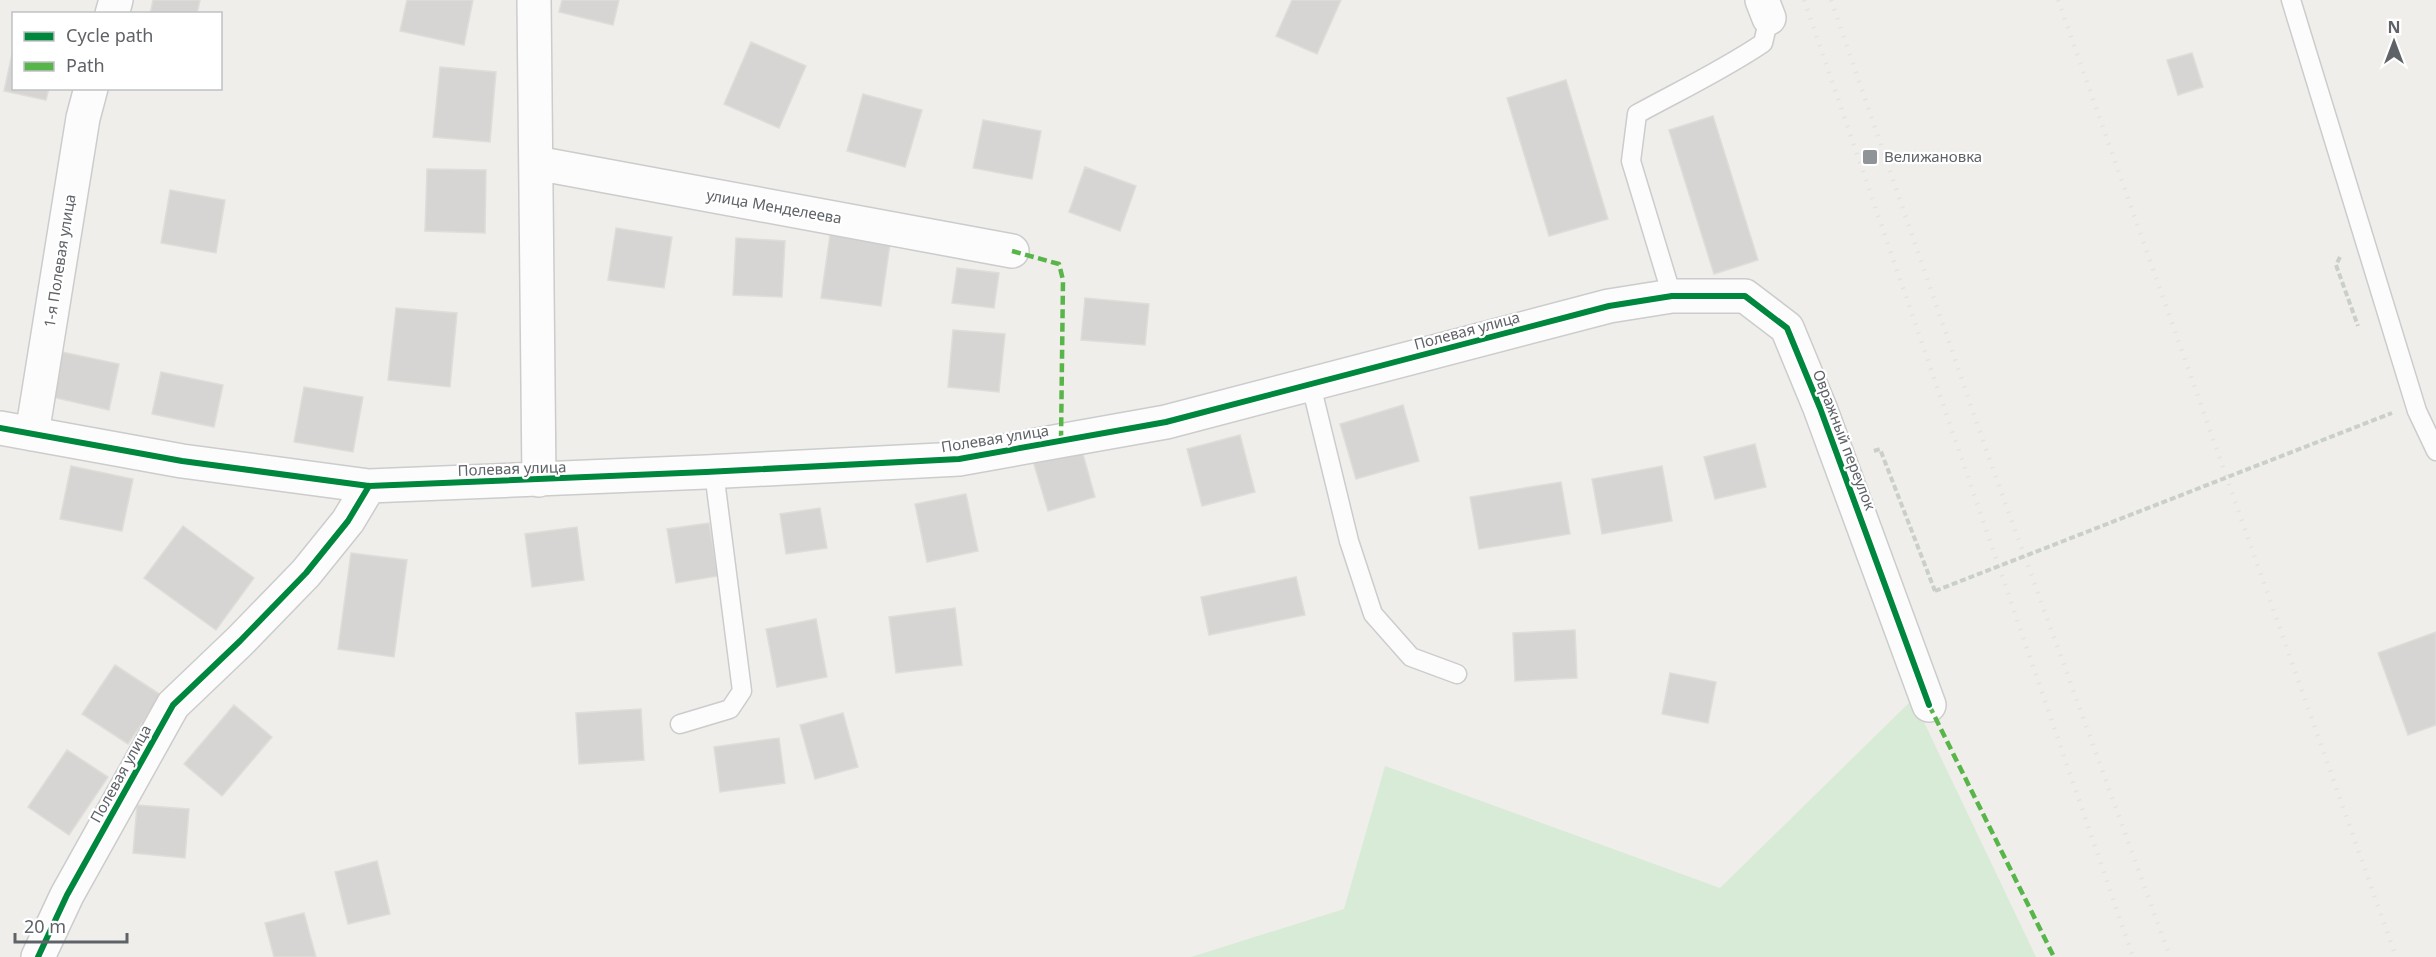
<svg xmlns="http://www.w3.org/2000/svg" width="2436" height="957" font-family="'Noto Sans',sans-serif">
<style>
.green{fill:#d8ebd6}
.building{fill:#d6d5d3;stroke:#deddd9;stroke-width:1.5}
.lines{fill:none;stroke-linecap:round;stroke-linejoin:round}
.lane-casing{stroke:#cbcccc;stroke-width:21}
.street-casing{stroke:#cbcccc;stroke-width:36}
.path{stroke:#cacfcc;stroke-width:4;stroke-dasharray:6 3;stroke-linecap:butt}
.lane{stroke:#fdfcfc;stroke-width:18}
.street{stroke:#fdfcfc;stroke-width:33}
.rail{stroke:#e4e4e4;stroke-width:4.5;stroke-dasharray:1.5 8;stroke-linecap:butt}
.path-bridge{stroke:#cacfcc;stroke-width:4;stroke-dasharray:6 3;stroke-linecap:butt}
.quiet{stroke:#58b549;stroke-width:4.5;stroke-dasharray:9 4.5;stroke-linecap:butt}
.cycleway-casing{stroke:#fff;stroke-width:10}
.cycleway{stroke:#00873e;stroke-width:6}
.poi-dot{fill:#919496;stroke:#fff;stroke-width:2}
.labels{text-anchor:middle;stroke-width:4.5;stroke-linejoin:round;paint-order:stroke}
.poi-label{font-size:15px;fill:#5f6368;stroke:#fff;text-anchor:start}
.street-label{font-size:15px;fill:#5f6368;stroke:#fff}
</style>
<rect width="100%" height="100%" fill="#efeeea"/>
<path class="green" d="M1913,699L2036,957H1191L1344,909L1385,766L1720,888Z"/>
<path class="building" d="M153,0H200L197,14H150Z
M407,0H473L464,45L400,31Z
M562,0H619L613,25L559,12Z
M1292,0H1341L1317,54L1276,36Z
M751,42L806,66L779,128L724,104Z
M14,45V88H49L46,100L4,91Z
M2192,53L2203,87L2178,95L2167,60Z
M440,67L496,72L490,142L433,137Z
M1566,80L1608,219L1549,236L1507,98Z
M863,94L922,110L905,167L847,151Z
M1713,116L1758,260L1714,274L1669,130Z
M983,120L1041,131L1032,179L973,168Z
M1085,167L1136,186L1120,231L1069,212Z
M427,169L486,170L485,233L425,231Z
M170,190L225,200L216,253L161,243Z
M616,228L672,237L664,288L608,280Z
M830,235L890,244L881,306L821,298Z
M736,238L785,241L782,297L733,295Z
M957,268L999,273L994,308L952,303Z
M1085,298L1149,304L1145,345L1081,340Z
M396,308L457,313L450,387L388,380Z
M953,330L1005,334L999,392L948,387Z
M62,352L119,364L109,410L52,397Z
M161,372L223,385L214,427L152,414Z
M304,387L363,397L353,452L294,442Z
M1403,405L1419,461L1356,479L1340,424Z
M1240,435L1255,492L1202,506L1187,449Z
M1755,444L1766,487L1715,499L1704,457Z
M1081,447L1095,497L1048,511L1033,461Z
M71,466L133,479L122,531L60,519Z
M1662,466L1672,521L1602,534L1592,479Z
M1561,482L1570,534L1479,549L1470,497Z
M966,494L978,551L927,562L915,504Z
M820,508L827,548L786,554L780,514Z
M709,523L718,576L676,583L667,529Z
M183,526L254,578L216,630L144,578Z
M577,527L584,580L532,587L525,534Z
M351,553L407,560L394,657L338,649Z
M1296,577L1305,615L1209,635L1201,597Z
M955,608L962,665L896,673L889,617Z
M816,619L827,677L777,687L766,629Z
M1575,630L1577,678L1515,681L1513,633Z
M2436,632V725L2408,735L2378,653Z
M115,665L161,695L128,744L82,714Z
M1670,673L1716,682L1708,723L1662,714Z
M234,705L272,737L222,796L184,764Z
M641,709L644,760L579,764L576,713Z
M843,713L858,767L815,779L800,725Z
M779,738L785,783L720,792L714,747Z
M67,750L108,777L69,835L28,807Z
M137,805L189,809L185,858L133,853Z
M377,861L390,914L348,924L335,872Z
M304,913L316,957H274L265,923Z"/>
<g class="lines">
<g class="lane-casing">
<path id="lane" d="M2291,0L2417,411L2436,451
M1672,296L1631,161L1637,114C1679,91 1723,70 1763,43L1769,18
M1311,385L1349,541L1373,614L1411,657L1457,674
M680,724L730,709L742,691L714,472"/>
</g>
<g class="street-casing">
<path id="street" d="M534,0L539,480
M1762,0L1769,18
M112,14L116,0
M536,163L1012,251
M0,428L182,461L369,486L706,472L959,459L1166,422L1609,306L1672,296H1745L1787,328L1820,408L1929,705
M32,434L83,118L91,88
M38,957L67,895L173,705L240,641L306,573L348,521L369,486"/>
</g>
<path class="path" d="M2340,257L2336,265L2358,326
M1874,451L1880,449L1935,591"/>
<use href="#lane" class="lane"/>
<use href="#street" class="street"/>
<path class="rail" d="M1804,0L2133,957
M1831,0L1990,461L2170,957
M2058,0L2396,957"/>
<path class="path-bridge" d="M1935,591L2392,413"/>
<path class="quiet" d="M1012,251L1059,264L1063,280L1061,440
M1929,705L2054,957"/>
<g class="cycleway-casing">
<path id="cycleway" d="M0,428L182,461L369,486L706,472L959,459L1166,422L1609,306L1672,296H1745L1787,328L1820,408L1929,705
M38,957L67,895L173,705L240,641L306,573L348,521L369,486"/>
</g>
<use href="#cycleway" class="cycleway"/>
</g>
<rect class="poi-dot" x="1862" y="149" width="16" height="16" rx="3"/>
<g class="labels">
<g class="poi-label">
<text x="1884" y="162">Велижановка</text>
</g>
<g class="street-label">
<text transform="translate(774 207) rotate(10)" y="5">улица Менделеева</text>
<text transform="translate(60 261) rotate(-81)" y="5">1-я Полевая улица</text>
<text transform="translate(1467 331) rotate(-15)" y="5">Полевая улица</text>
<text transform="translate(995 439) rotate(-9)" y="5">Полевая улица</text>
<text transform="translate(1844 440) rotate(69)" y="5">Овражный переулок</text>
<text transform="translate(512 469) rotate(-2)" y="5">Полевая улица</text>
<text transform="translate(121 774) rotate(-61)" y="5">Полевая улица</text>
</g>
</g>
<rect x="12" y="12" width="210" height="78" fill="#ffffff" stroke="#bfc1c3" stroke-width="1.5"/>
<rect x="24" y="32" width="30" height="9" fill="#00873e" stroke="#bfc1c3" stroke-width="1.5"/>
<text x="66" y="42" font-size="18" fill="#5f6368">Cycle path</text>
<rect x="24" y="62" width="30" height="9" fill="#58b549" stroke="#bfc1c3" stroke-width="1.5"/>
<text x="66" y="72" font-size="18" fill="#5f6368">Path</text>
<g transform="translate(2394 42)" stroke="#ffffff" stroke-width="4.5" paint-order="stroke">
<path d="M0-4.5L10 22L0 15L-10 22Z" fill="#5f6368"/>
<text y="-9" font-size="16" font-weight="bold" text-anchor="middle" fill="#5f6368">N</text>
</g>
<path d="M15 933v9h112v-9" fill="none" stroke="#5f6368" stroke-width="3"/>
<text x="24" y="933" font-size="18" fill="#5f6368" stroke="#ffffff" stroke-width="4.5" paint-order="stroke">20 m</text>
</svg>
